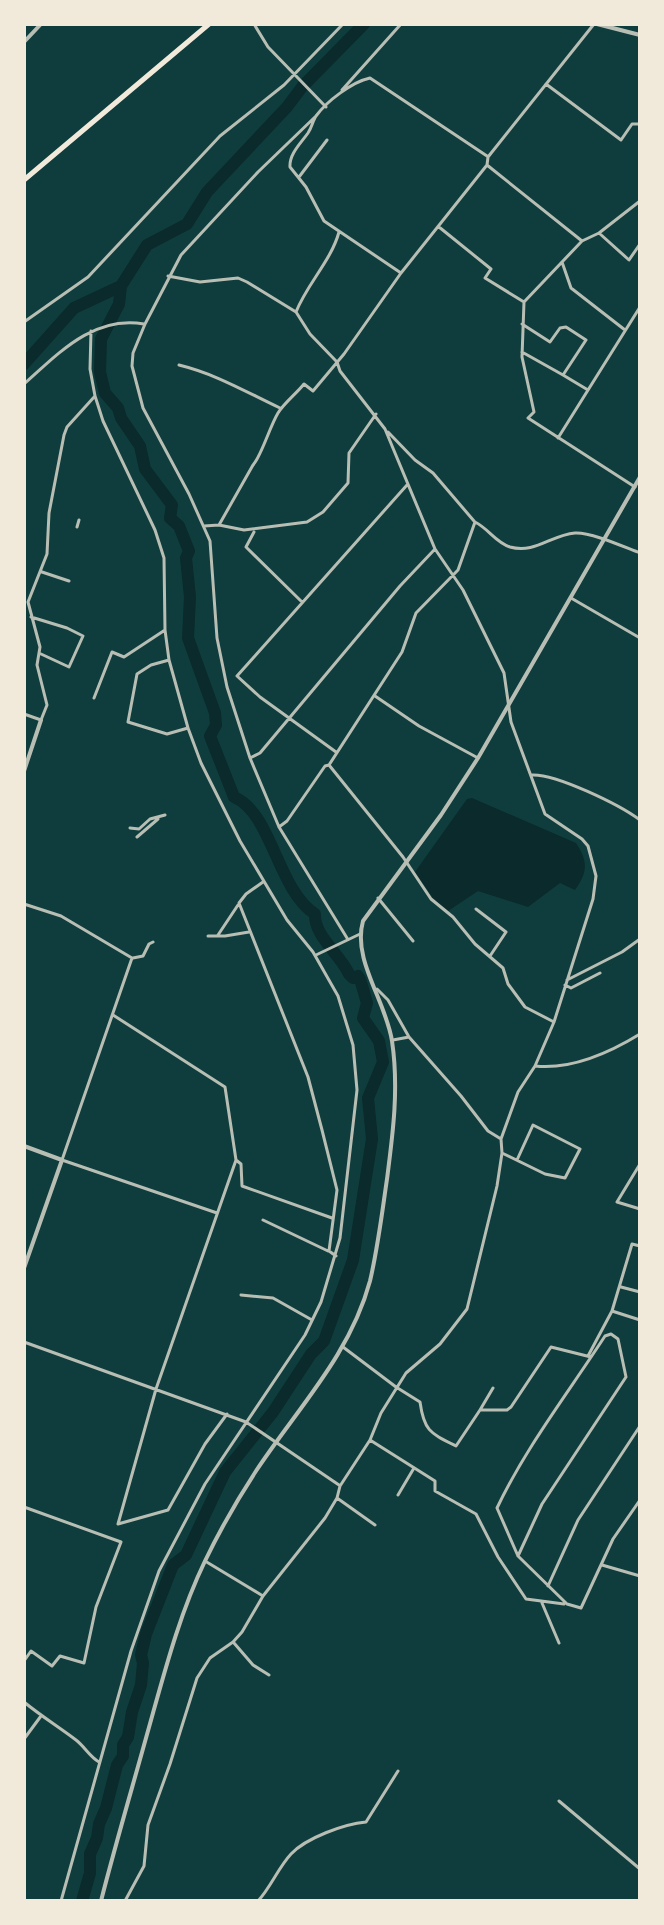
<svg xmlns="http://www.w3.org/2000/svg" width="664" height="1925" font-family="'Fira Sans Condensed',sans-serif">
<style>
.water{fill:#0a2a2b}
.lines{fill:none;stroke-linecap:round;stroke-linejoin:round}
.river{stroke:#0a2a2b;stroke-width:12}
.minor{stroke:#b8beb3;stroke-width:3}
.tertiary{stroke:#b8beb3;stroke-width:4}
.secondary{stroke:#f1e9da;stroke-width:5}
</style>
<rect width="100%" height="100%" fill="#0f3d3e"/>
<path class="water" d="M472,798L576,843C588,861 588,872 575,890L560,883L528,907L478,891L448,911L433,898L415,872L467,799Z"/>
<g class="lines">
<path class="river" d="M24,364L74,308L121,286L147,245L187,224L207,192L287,107L302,87L364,24
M82,1901L90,1873V1854L97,1838L99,1824L106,1808L117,1765L123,1756V1745L128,1737L132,1712L141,1685L143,1663L141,1655L146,1634L173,1565L186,1555L225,1472L273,1412L311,1354L324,1341L353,1260L372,1139L368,1098L383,1062L379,1041L363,1018L367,1003L360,979L358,976L353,978L349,974C340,954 314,936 315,914C277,889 272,813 234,797L210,736L216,725L215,713L188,638L190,597L186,558L189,551L179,526L170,518L172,505L145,469L140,446L121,418L118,408L105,393L100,372L101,339L119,304L121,286"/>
<path class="minor" d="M254,24L268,47L326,107
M546,84L621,140L632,124H640
M342,90L401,24
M315,117L258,172L181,255L145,324L133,353L132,366L143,408L189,494L210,541L217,638L227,687L250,758L279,827L347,938
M487,165L582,241L599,233L640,201
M299,177L327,140
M439,227L491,269L485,278L524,302
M599,233L629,260L640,244
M582,241L524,302L522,357L534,412L528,418L635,487
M562,262L571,288L625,330
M401,273L324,221L306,187L290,167C289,154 301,143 308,133C312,127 313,120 316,116C327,101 352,82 370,78L487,156
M296,312C307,284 331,261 339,232
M24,322L88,277L220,136L284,85L343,24
M522,324L550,342L560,328L566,327L586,340L563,375L588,390
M522,352L563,375
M179,365C216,374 246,392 280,408
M24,384C58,354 93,315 144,324
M388,432L415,460L433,473L474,521
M558,438L640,307
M219,525L253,465C261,457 270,426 278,413C284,403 296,394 304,384L313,391L344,354L401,273L487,165L488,157L594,24
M204,526L219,525L244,530L307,522L323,512L348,483L349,453L376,414
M77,527L79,520
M254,532L246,547L302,602
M42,572L69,581
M571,598L640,638
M31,617L67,628L83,636L69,667L41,654
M169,660L151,665L137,674L128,722L167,734L188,728
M375,696L419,726L478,758
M94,698L112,652L124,657L165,630
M24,714L41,720L47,705L37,665L40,647L28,602L47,554L49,513L64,435L67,427L95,396
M336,752L260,697L237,676L407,485
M250,758L260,753L400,586L435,549
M329,765L403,857L431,899L453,917L475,944L503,968L508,984L525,1007L554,1022
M531,775C555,773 620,805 640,820
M279,827L287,821L325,766L329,765L402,652L416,613L458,570L475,522C489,529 495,542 510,547C535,554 551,535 575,533C591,532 624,547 640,553
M130,828L139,829L150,819L165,815
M137,837L158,819
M263,882L246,894L239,903L308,1077L322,1130L337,1190L329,1251L336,1256
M378,898L413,941
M24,904L61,916L132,958L62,1160L217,1213
M476,909L506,932L490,956
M218,935L238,905
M208,936H225L249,932
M316,955L360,934
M133,958L143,956L149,944L153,942
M567,980L622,952L640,939
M565,985L571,988L600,973
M377,989L388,1000L409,1037L461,1096L488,1131L501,1139
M113,1015L225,1087L236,1160L156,1389L118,1524L168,1510L205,1444L227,1414
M393,1040L409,1037
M535,1066C572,1070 609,1053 640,1034
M502,1153L545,1174L565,1178L580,1149L533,1125L517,1160
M236,1160L241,1164L242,1186L332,1218
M640,1164L617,1202L640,1209
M263,1220L328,1251
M621,1287L640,1292
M241,1295L273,1298L312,1320
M612,1311L640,1320
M24,1342L246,1422L339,1485
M343,1347L396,1387L420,1402C424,1431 430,1433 456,1446L480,1410H507L511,1407L551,1347L591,1357
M588,1356L612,1311L632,1244L640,1246
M480,1410L493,1388
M370,1440L435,1481V1491L476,1514L498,1557L526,1599L564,1604
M398,1495L414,1468
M337,1498L375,1525
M24,1507L121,1542L96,1607L84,1663L60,1656L52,1666L31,1651L24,1661
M518,1556L542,1504L626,1377L618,1339L611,1334L605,1336C568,1393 526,1447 497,1508L518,1556L567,1604L581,1608L613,1539L640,1500
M205,1561L263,1596
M602,1565L640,1576
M548,1586L578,1520L640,1426
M542,1603L559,1643
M234,1643L253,1665L269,1675
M24,1702C41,1716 59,1727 76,1740C85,1747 89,1756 99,1762
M24,1739L41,1716
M559,1801L640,1869
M61,1901L131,1651L159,1571L205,1484L305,1335L321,1302L340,1238L357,1090L353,1045L338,996L313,952L287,920L240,841L201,763L188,728L169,660L165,630L164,558L155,530L103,421L95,396L90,369L91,331
M125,1901L144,1866L148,1825L170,1764L197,1678L210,1658L233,1642L242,1632L263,1596L325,1518L337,1498L340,1486L370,1440L381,1413L406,1373L440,1344L467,1309L497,1186L502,1153L501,1139L518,1092L535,1066L554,1022L593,899L596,876L588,846L582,839L545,814L511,722L504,673L463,590L435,549L385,429L340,371L337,362L310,334L296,312L247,282L238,278L200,282L168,276
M258,1901C271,1887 278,1868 291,1854C306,1838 344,1824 366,1822L398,1771"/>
<path class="tertiary" d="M597,24L640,35
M24,42L41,24
M24,771L41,720
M24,1146L62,1160L24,1268
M101,1901C115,1846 131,1792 146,1738C163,1678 178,1617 205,1561C220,1530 237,1500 256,1471C297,1409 350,1355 370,1281C378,1247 382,1213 387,1179C393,1133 399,1088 392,1041C386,1001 352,960 363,921L441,815L478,758L640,477"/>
<path class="secondary" d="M24,180L209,24"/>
</g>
<rect width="664" height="1925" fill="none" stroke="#f1e9da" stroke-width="52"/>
</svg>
